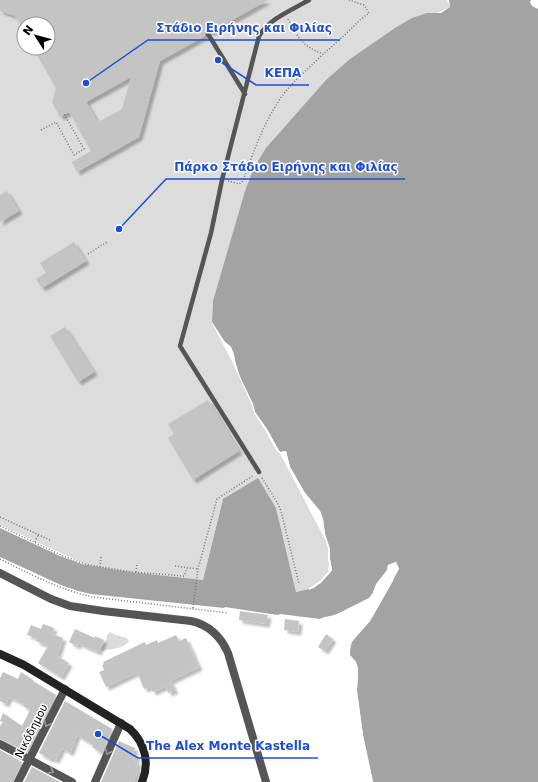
<svg xmlns="http://www.w3.org/2000/svg" width="538" height="782" font-family="'DejaVu Sans',sans-serif">
<style>
.green{fill:#dcdcdc;fill-rule:evenodd}
.water{fill:#a3a3a3}
.pier{fill:#fff}
.building{fill:#c4c4c4;fill-rule:evenodd;filter:url(#shadow)}
.lines{fill:none;stroke-linecap:round;stroke-linejoin:round}
.path{stroke:#777;stroke-width:1.5;stroke-dasharray:1 2;stroke-linecap:butt}
.service{stroke:#555;stroke-width:4.5}
.minor{stroke:#555;stroke-width:8}
.tertiary{stroke:#555;stroke-width:8}
.secondary{stroke:#222;stroke-width:8}
.oneway{stroke:#999}
.labels{text-anchor:middle;stroke-width:3;stroke-linejoin:round;paint-order:stroke}
.street-label{font-size:11px;fill:#000;stroke:#fff}
.leader{fill:none;stroke:#1d4ed8;stroke-width:1.5}
.callout-dot{fill:#1d4ed8;stroke:#fff;stroke-width:1.5}
.callout-label{font-size:12px;text-anchor:middle;font-weight:bold;fill:#1d4ed8;stroke:#fff;stroke-width:3;stroke-linejoin:round;paint-order:stroke}
</style>
<defs>
<filter id="shadow"><feDropShadow dx="3.5" dy="3.5" stdDeviation="1" flood-color="#0004"/></filter>
</defs>
<rect width="100%" height="100%" fill="#fff"/>
<path class="green" d="M0,0H447L450,7L437,13L213,301L212,323L330,549L328,575L309,590L296,592L276,508L223,499L203,580L130,572L85,564L0,525ZM24,24H48V48H24Z
M110,632L116,635L127,638L129,641C123,650 112,648 103,651L101,650C103,644 107,641 107,635Z"/>
<path class="water" d="M449,0H531L530,2L532,6L538,9V782H373L363,735L357,691L358,668L356,662L350,656V652L351,643L370,621L399,569L396,562L388,565C388,572 382,578 378,583C373,588 374,595 368,599C359,604 344,612 334,615C329,617 324,616 320,619L280,614L278,615L225,607L224,608L91,594L78,591L61,585L0,557V528L60,556L82,564L130,572L203,580L223,499L258,478L276,508L296,592L314,588L330,573L332,570L330,559V549L325,534L323,519L320,511L305,493L290,467L286,451L280,452L278,449L267,429L255,412L253,404L236,368L234,354L231,347L225,342L212,322L213,301L245,191L254,168L266,148L326,80L350,59L395,28L412,18L427,13H441L450,7Z"/>
<path class="pier" d="M223,342H225L231,347L240,377L253,404L255,412L267,429L278,449L280,452L286,451L290,467L305,493L320,511L323,519L325,534L330,549V559L332,570L321,583L309,590V588L320,581L330,570L328,559V549L324,534L321,520L318,512L303,494L288,468L284,453H279L276,450L265,430L254,413L252,405L235,368L232,355L229,348Z
M396,562L399,569L394,576L393,581L370,621L353,639L350,648V655L356,662L358,676L357,691L363,735L373,782H371L361,735L356,691V668L355,663L348,657V652L349,641L368,620L391,580L392,575L397,569L396,564L390,566L389,571L382,582L378,586L375,594L371,599L342,614L327,619L330,616H333L369,598L373,593L376,584L387,570L388,565Z"/>
<path class="building" d="M0,0H268L211,32L206,31L205,33V36L160,61L139,137L77,172L72,162L91,151L69,112L60,117L52,102L56,88L33,48H48V24H20L15,16L0,11ZM131,77L122,109L98,122L86,102Z
M7,191L19,211L0,222V195Z
M74,242L86,261L42,288L36,279L46,273L40,263Z
M65,327L94,372L78,382L50,336Z
M208,400L239,451L193,480L168,438L174,434L168,424Z
M240,611L268,615L266,624L239,620Z
M285,619L299,621L298,632L284,630Z
M43,624L54,628L52,634L63,638L57,656L69,663L61,677L38,663L48,646L36,641L37,638L27,635L31,625L41,629Z
M75,629L95,638V636L104,640L98,652L78,643L77,646L69,642Z
M326,634L333,639L325,651L318,647Z
M176,635L179,641L186,638L199,667L170,681L175,690L168,693L166,686L153,692L150,687L144,689L137,672L106,687L99,672L104,670L102,665L104,664L103,662L145,642L146,645L157,640L158,643Z
M3,672L18,679L21,672L33,680V681L56,695L27,752L0,739V726L3,722L0,721L3,713L22,726L30,710L23,706L24,704L9,697L6,704L0,701V678Z
M65,701L112,729L102,753L92,747L93,745L77,735L70,753L62,748L56,760L51,758L50,759L39,753Z
M119,741L135,748L133,754L137,756L135,761L138,763L136,768H138L136,773H137L133,782H101Z
M0,750L22,762L13,782H0Z
M32,767L60,782H24Z"/>
<g class="lines">
<path class="path" d="M288,19C299,39 302,46 323,54
M41,130L56,122L74,155L84,149L64,114
M228,181L239,184L243,181C254,150 265,119 285,92C296,79 310,67 322,55C335,44 348,32 360,20L369,13L364,5L349,0
M88,254L107,242
M262,478L277,502L281,511L299,584
M0,517L50,540
M0,526L63,556L85,564L132,572L184,576L187,568
M35,542L38,535
M0,559C30,574 60,590 93,597L228,613
M175,566L198,569
M100,567L101,557
M136,572L137,563
M193,608L198,569L217,499L254,475"/>
<path class="service" d="M208,34L245,94
M259,472L180,346L211,233L222,180L259,36C270,18 292,10 309,0"/>
<path class="minor" d="M0,744L72,782
M18,782L65,689"/>
<path class="tertiary" d="M0,573L51,599L70,606L103,611L191,621C209,625 221,637 228,653L266,782
M95,782L121,723"/>
<path class="secondary" d="M0,654L24,665L130,729C145,743 150,763 142,782"/>
</g>
<defs><path id="oneway-chevron" d="M-2-3.5L2.5 0L-2 3.5" fill="none" stroke-width="1.6" stroke-linecap="round" stroke-linejoin="round"/></defs>
<g class="oneway">
<use href="#oneway-chevron" transform="translate(47 724) rotate(117)"/>
<use href="#oneway-chevron" transform="translate(108 752) rotate(113)"/>
<use href="#oneway-chevron" transform="translate(51 771) rotate(28)"/>
</g>
<g class="labels">
<g class="street-label">
<text transform="translate(31 731) rotate(-63)" y="4">Νικόδημου</text>
</g>
</g>
<path class="leader" d="M86 83L148 40H340M218 60L256 85H309M119 229L166 179H405M98 734L138 758H318"/>
<g class="callout-dot">
<circle cx="86" cy="83" r="4"/>
<circle cx="218" cy="60" r="4"/>
<circle cx="119" cy="229" r="4"/>
<circle cx="98" cy="734" r="4"/>
</g>
<g class="callout-label">
<text x="244" y="32">Στάδιο Ειρήνης και Φιλίας</text>
<text x="283" y="77">ΚΕΠΑ</text>
<text x="286" y="171">Πάρκο Στάδιο Ειρήνης και Φιλίας</text>
<text x="228" y="750">The Alex Monte Kastella</text>
</g>
<g transform="translate(36 36) rotate(306)"><circle r="19" fill="#ffffff" stroke="#999999"/>
<path d="M0-3L7 15L0 10L-7 15Z" fill="#000000"/>
<text y="-6" font-size="11" font-weight="bold" text-anchor="middle" fill="#000000">N</text>
</g>
</svg>
